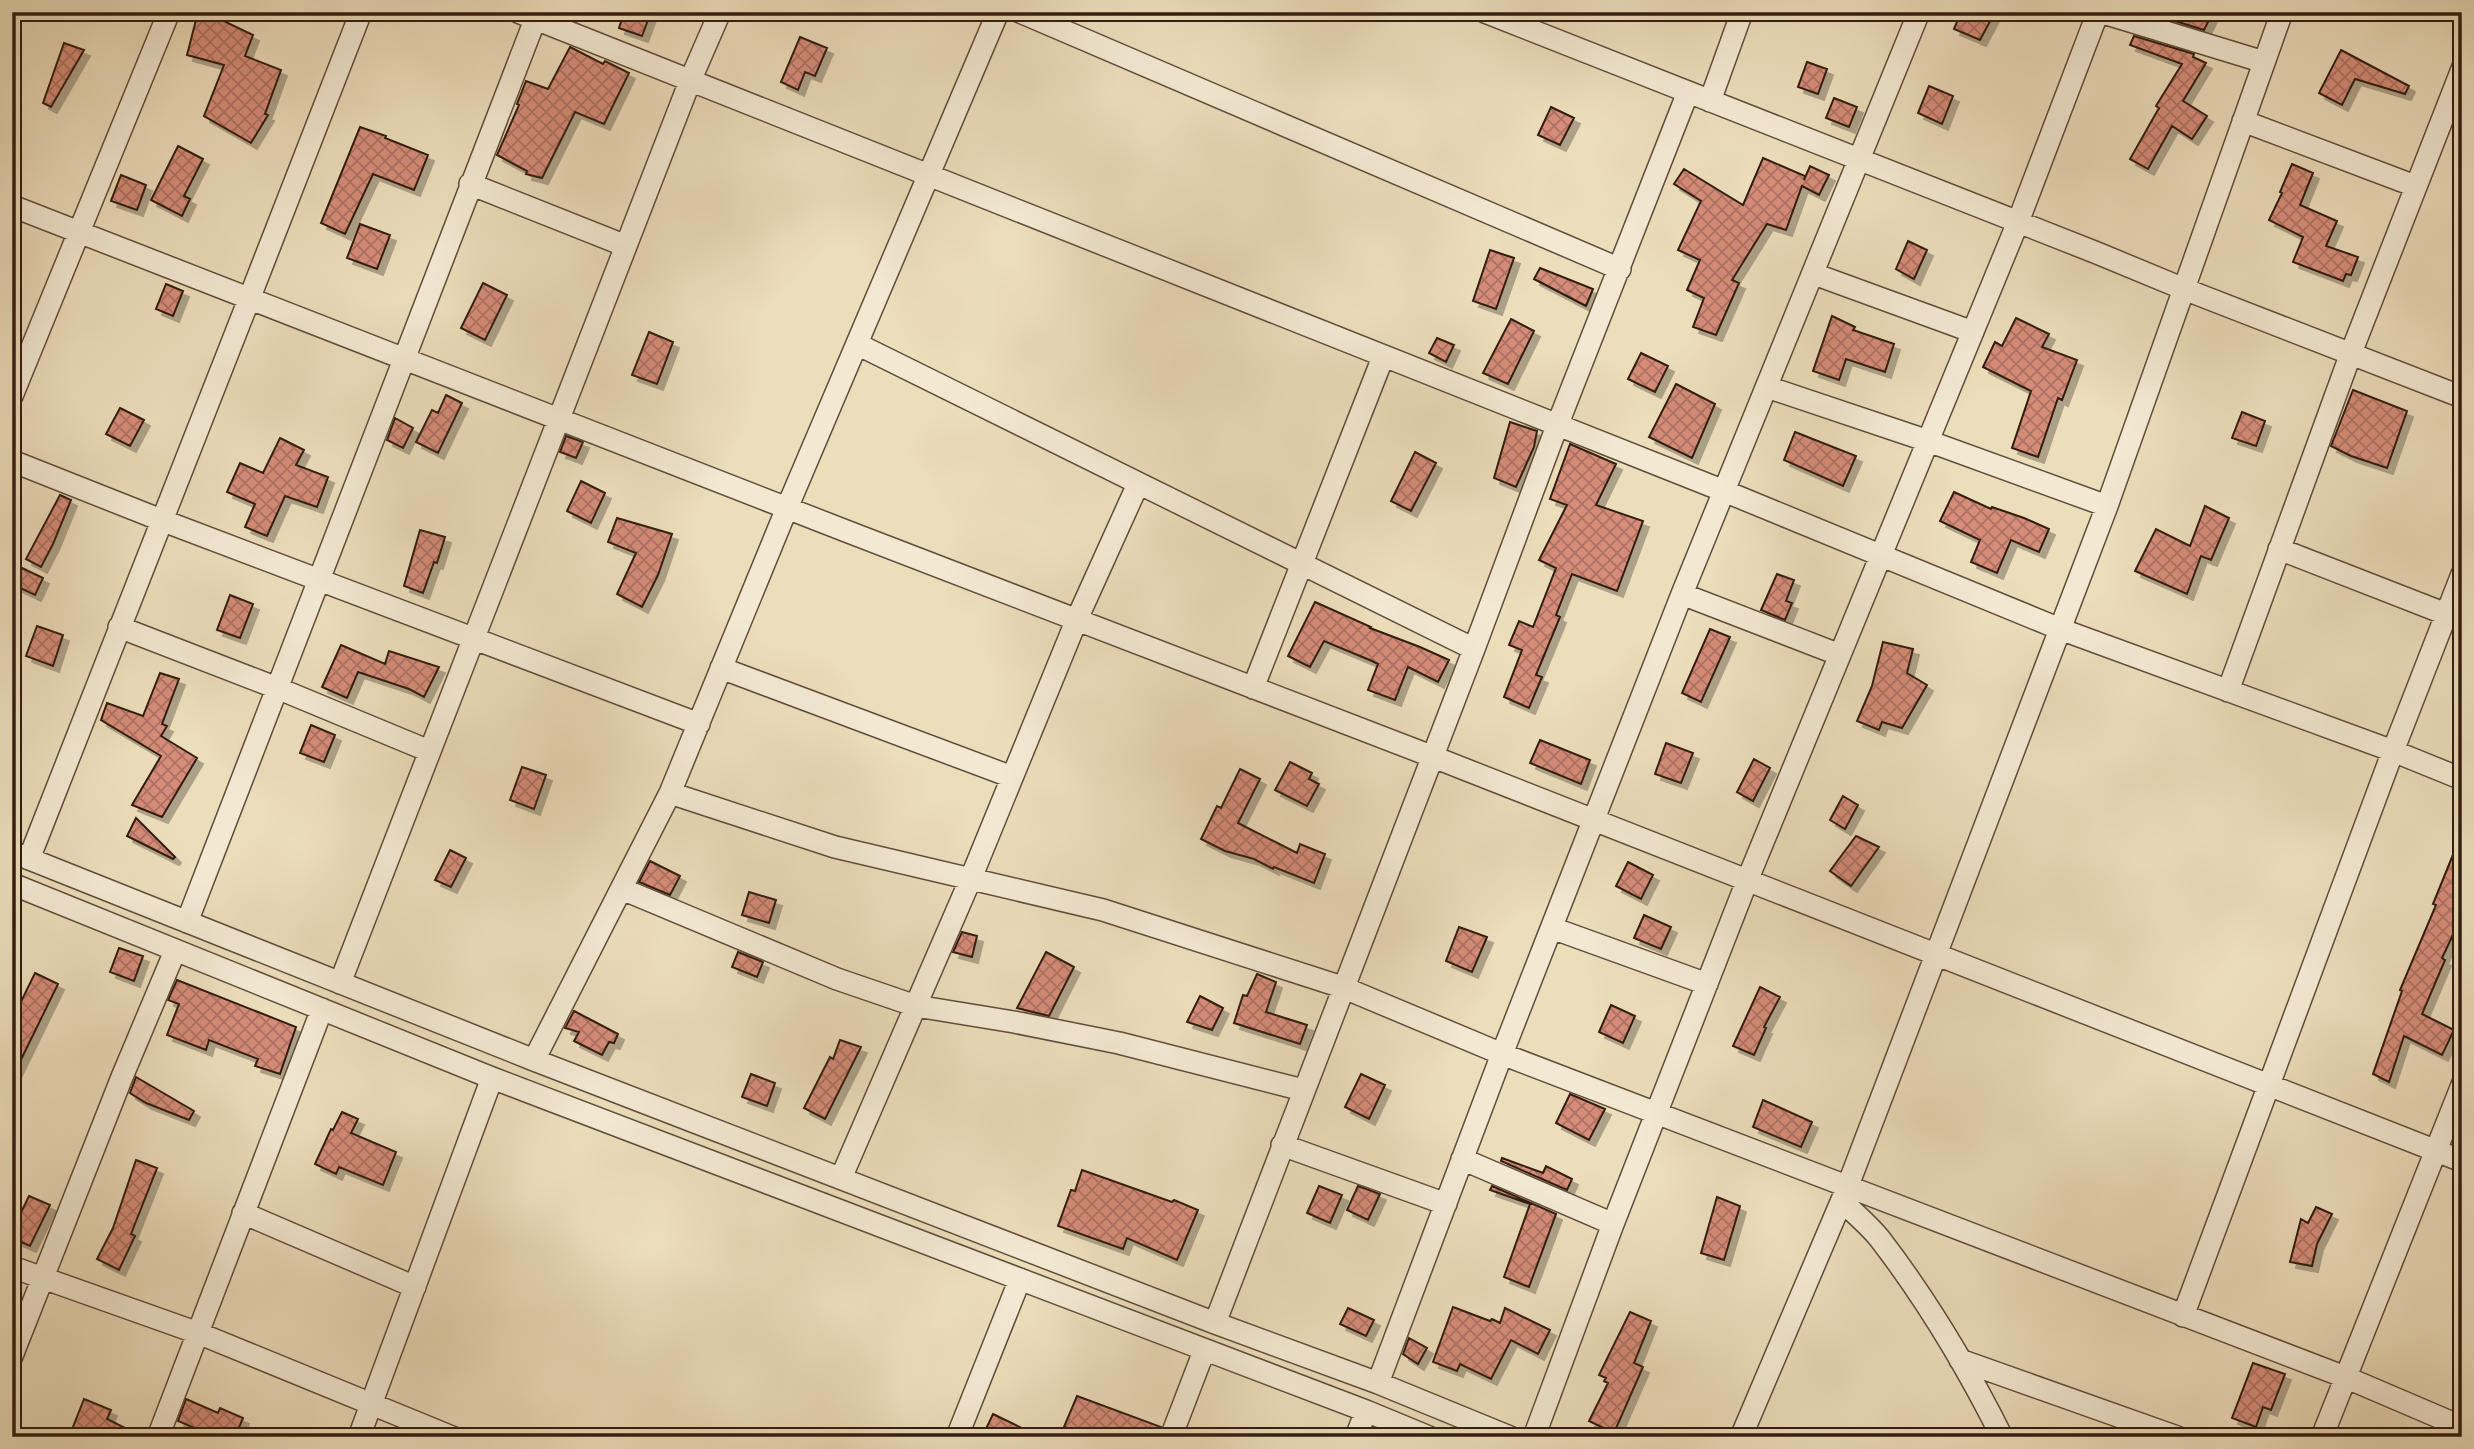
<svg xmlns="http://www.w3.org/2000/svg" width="2474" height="1449" font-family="Vollkorn,serif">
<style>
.building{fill:url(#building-cross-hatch);stroke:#331d10;stroke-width:2;filter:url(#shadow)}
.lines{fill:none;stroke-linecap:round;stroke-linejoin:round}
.minor-casing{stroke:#614d3b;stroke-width:24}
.minor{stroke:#f3e9d3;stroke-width:21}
</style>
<defs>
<pattern id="building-cross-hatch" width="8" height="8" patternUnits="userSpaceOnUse" patternTransform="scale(1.75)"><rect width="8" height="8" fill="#d58c79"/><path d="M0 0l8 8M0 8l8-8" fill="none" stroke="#ad7262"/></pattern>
<filter id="shadow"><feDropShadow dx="6" dy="6" stdDeviation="0" flood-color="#0004"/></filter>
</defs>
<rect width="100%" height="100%" fill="#ecddbb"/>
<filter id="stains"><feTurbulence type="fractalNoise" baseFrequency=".00286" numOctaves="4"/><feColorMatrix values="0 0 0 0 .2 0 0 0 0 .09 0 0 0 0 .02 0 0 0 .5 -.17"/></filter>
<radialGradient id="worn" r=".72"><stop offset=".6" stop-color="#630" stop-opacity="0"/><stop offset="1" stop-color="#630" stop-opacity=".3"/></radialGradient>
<path class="building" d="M198,12H205L253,35L245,56L281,70L265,114L268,115L251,143L204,116L224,65L187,55Z
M624,12H651L642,36L619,28Z
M1961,12H1995L1980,40L1954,29Z
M2146,12H2213L2204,30Z
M2134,36L2194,54L2193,57L2206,63L2183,101L2207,116L2192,139L2172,126L2148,169L2130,159L2159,108L2156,106L2182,64L2130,45Z
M800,37L827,48L815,76L805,72L798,90L781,82Z
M64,43L84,50L51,107L43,103Z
M570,47L603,64L605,61L629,73L604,124L575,112L542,178L526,174L527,171L497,155L519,105L517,104L526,81L548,89Z
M2341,50L2409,86L2405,94L2355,79L2342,105L2319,93Z
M1807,62L1827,69L1818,94L1798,87Z
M1929,86L1953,96L1942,124L1918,113Z
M1834,98L1857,107L1849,127L1826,118Z
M1551,107L1574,118L1560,145L1538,135Z
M360,127L386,136L385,138L428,155L414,190L373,174L345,234L321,223Z
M178,146L203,159L184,196L190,199L182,216L151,200Z
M1763,158L1805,176L1804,180L1810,166L1829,175L1819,195L1802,186L1786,230L1767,224L1732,280L1739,283L1716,335L1693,327L1704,298L1687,290L1700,260L1678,250L1701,201L1674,184L1684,169L1743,205Z
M2292,164L2313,173L2300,205L2337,221L2326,246L2358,257L2351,275L2346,274L2343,281L2293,262L2303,237L2269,220L2282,193L2280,192Z
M121,175L146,185L137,210L111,201Z
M360,224L390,235L377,269L347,258Z
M1908,241L1927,250L1914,279L1896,269Z
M1490,250L1514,258L1496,309L1473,301Z
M1540,268L1593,289L1586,306L1534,279Z
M483,283L507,295L485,340L461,328Z
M166,284L183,291L173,316L156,309Z
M1832,316L1855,327L1853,330L1894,344L1885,372L1846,359L1839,380L1813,371Z
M2016,318L2049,334L2042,347L2077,360L2062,400L2058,398L2038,457L2012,448L2031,391L1983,367L1995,342L2002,346Z
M1511,319L1534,331L1508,384L1483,373Z
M649,332L673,342L657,384L632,375Z
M1437,338L1454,345L1446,362L1429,353Z
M1641,353L1668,366L1655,392L1628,379Z
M1676,384L1715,404L1692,458L1649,437Z
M2353,390L2407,411L2387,468L2351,456L2331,446Z
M446,395L462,403L438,453L416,442L432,410L438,413Z
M120,408L144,420L130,446L106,434Z
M2242,412L2265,421L2256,446L2232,438Z
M395,418L413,428L403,448L387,440Z
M1510,422L1537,431L1534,447L1516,487L1494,478Z
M1795,432L1856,456L1843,486L1784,460Z
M566,436L583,442L576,458L560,452Z
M280,438L304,450L296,465L328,477L317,507L285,496L267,536L245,527L255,504L227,492L240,463L263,473Z
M1570,444L1616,464L1596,505L1643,521L1617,591L1572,574L1556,615L1560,617L1536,675L1542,677L1529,708L1504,697L1522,650L1509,645L1519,621L1533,627L1556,568L1539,560L1567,505L1550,499Z
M1415,452L1436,463L1411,511L1391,501Z
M581,481L605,493L591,523L567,511Z
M1954,492L1991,509L1992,507L2024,518L2049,529L2039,552L2011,540L1997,573L1971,562L1980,540L1940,521Z
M60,495L71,500L53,544L41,567L26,559Z
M2205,506L2229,518L2211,560L2201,556L2187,594L2135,571L2156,529L2190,546Z
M617,518L672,534L658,575L642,607L617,594L636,553L608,542Z
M420,530L445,537L437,563L434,562L423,593L404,586Z
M22,568L43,578L35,595L14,585Z
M1777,574L1794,580L1786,601L1792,603L1785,620L1761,610Z
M230,595L253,604L240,638L217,630Z
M1315,602L1371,627L1370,628L1420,647L1449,660L1438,682L1408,667L1395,700L1368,690L1378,664L1372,661L1324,641L1310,667L1288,656Z
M37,626L63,635L53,666L26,656Z
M1710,629L1730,637L1701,702L1682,693Z
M1883,642L1913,649L1907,673L1927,685L1902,728L1882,722L1879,730L1857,721L1872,686Z
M341,645L385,664L389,651L439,667L424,697L409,689L358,672L347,698L322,687Z
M160,673L179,679L162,724L167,726L161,736L197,758L162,817L132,805L161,756L101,720L107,703L143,716Z
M311,725L335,735L324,762L300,753Z
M1540,740L1590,760L1581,784L1530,763Z
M1666,743L1693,753L1681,783L1655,774Z
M1754,759L1770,768L1753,801L1737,792Z
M1290,762L1312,773L1309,779L1319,784L1307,806L1275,790Z
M522,767L546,775L534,809L510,800Z
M1240,769L1260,779L1238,823L1297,853L1300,844L1325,854L1314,883L1274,867L1273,869L1254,859L1225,851L1201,839L1217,806L1221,808Z
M1843,796L1858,805L1845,829L1830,820Z
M136,818L175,857L173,859L127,836Z
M2461,835L2462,906L2457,919L2460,920L2442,958L2445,960L2422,1014L2454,1030L2442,1055L2404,1036L2389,1082L2373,1074L2402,991L2400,990L2436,905L2433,904Z
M1856,836L1879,847L1851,886L1830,871Z
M450,850L466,858L451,887L435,880Z
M650,861L680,876L670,895L639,882Z
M1628,862L1653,875L1641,899L1616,886Z
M749,892L776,900L769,923L742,915Z
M1644,915L1671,927L1661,949L1634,938Z
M1459,927L1487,937L1472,972L1446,961Z
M962,932L977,936L972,957L953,952Z
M119,948L143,956L134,981L110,972Z
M738,952L763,962L757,977L732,967Z
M1046,952L1074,967L1049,1016L1017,1008Z
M35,973L58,984L12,1078V1020Z
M1257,974L1276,982L1266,1012L1307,1025L1300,1044L1234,1023L1243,995L1247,996Z
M177,980L296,1027L280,1074L255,1066L258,1059L209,1040L206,1050L167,1035L179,1004L168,1000Z
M1760,987L1780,997L1764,1027L1766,1028L1754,1055L1733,1046Z
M1200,996L1223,1008L1212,1030L1187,1022Z
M1611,1005L1635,1016L1623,1043L1599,1032Z
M574,1011L618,1034L614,1043L609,1042L602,1055L574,1041L579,1032L565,1028Z
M840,1040L861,1047L825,1119L804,1108L830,1057L833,1059Z
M751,1074L775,1083L767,1106L742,1097Z
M1361,1074L1385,1085L1369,1119L1345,1107Z
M136,1077L194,1111L189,1120L146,1103L130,1093Z
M1570,1094L1605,1109L1589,1140L1556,1123Z
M1763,1100L1812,1122L1801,1147L1753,1127Z
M342,1112L358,1119L351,1133L396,1152L383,1185L339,1167L336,1174L315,1164L331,1129L333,1130Z
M1502,1158L1543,1173L1546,1166L1572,1179L1567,1190L1501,1161Z
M136,1160L157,1168L131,1234L135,1236L119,1270L97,1259L113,1228Z
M1082,1170L1172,1202L1174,1200L1198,1210L1177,1260L1127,1238L1123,1249L1058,1226L1071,1190L1075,1191Z
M1319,1186L1342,1195L1330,1223L1307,1213Z
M1358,1186L1380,1194L1368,1220L1347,1210Z
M1492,1186L1556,1214L1529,1287L1504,1277L1530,1204L1490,1190Z
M29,1196L50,1205L30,1246L12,1238V1231Z
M1717,1197L1740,1206L1724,1260L1701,1253Z
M2316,1207L2332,1214L2317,1244L2312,1266L2290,1262L2301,1219L2308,1223Z
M1453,1307L1490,1321L1492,1319L1500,1323L1505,1308L1550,1330L1538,1354L1511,1340L1491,1379L1460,1364L1457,1371L1433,1362Z
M1348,1308L1374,1320L1366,1336L1340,1324Z
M1630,1312L1651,1321L1634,1363L1643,1367L1614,1433L1589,1421L1608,1383L1604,1381L1606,1378L1599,1375Z
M1409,1338L1427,1348L1418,1364L1403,1354Z
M2253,1363L2285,1374L2271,1410L2263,1407L2256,1427L2232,1418Z
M1077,1396L1161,1427L1158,1437H1092L1064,1427Z
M84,1399L111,1410L107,1419L143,1437H69Z
M186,1399L218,1413L220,1408L243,1418L235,1437H216L178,1421Z
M993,1414L1040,1437H997L985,1431Z"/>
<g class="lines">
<g class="minor-casing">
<path id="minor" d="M518,12L1724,491L2060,629L2393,751L2462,779
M1020,12L1620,269
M1485,12L2097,253L2184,289L2462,397
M2100,12L2264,62
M1710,101L1742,12
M2243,121L2415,186
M470,184L626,246
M12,206L846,531L1431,756L2462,1161
M1814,274L1973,332
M857,344L1474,649
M1767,387L1928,441L2107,506
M12,396L169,12
M12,461L161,520L699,724
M2279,549L2446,614
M1682,594L1840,655
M119,627L277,688L429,751
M721,668L1012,777
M1253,688L1383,357
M2228,691L2351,353L2462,69
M670,793L835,847L1103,910L1342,987L1502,1054L2345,1377L2462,1427
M12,852L534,1060L1215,1323L1378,1383L1510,1437
M29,859C139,576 252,295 361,12
M12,884L492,1078L1366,1411L1429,1437
M622,889L837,979L916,1006L1014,1022L1119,1043L1303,1090
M187,922L538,12
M1552,928L1707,984
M340,983L690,81L720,12
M534,1060L670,793L787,508L998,12
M1282,1145L1446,1204
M1462,1159L1613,1224
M841,1178L971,878L1077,619L1138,484
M1842,1201C1854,1213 1869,1225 1880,1239C1926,1299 1968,1369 2002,1437
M243,1213L415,1287
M12,1267L198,1333L452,1437
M2183,1316L2393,751L2462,574
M1215,1323L1474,649L1557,426L1688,92
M12,1356L122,1077L175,951
M1960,1360L2177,1437
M1378,1383L1502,1054L1682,594L1919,12
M158,1437L322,1009
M359,1437L492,1078
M957,1437L1020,1279
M1171,1437L1204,1351
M1356,1437L1366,1411
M1534,1437L1613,1224L1747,881L2018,222L2098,12
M1741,1437L1847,1188L2107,506L2282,12
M2322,1437L2462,1085"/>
</g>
<use href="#minor" class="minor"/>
</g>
<rect width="2474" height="1449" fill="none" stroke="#ecddbb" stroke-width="42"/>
<rect x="14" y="14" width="2446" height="1421" fill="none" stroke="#331d10" stroke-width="3.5"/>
<rect x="21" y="21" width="2432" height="1407" fill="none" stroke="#331d10" stroke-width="2"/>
<rect width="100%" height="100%" filter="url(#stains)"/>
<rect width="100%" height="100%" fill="url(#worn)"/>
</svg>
